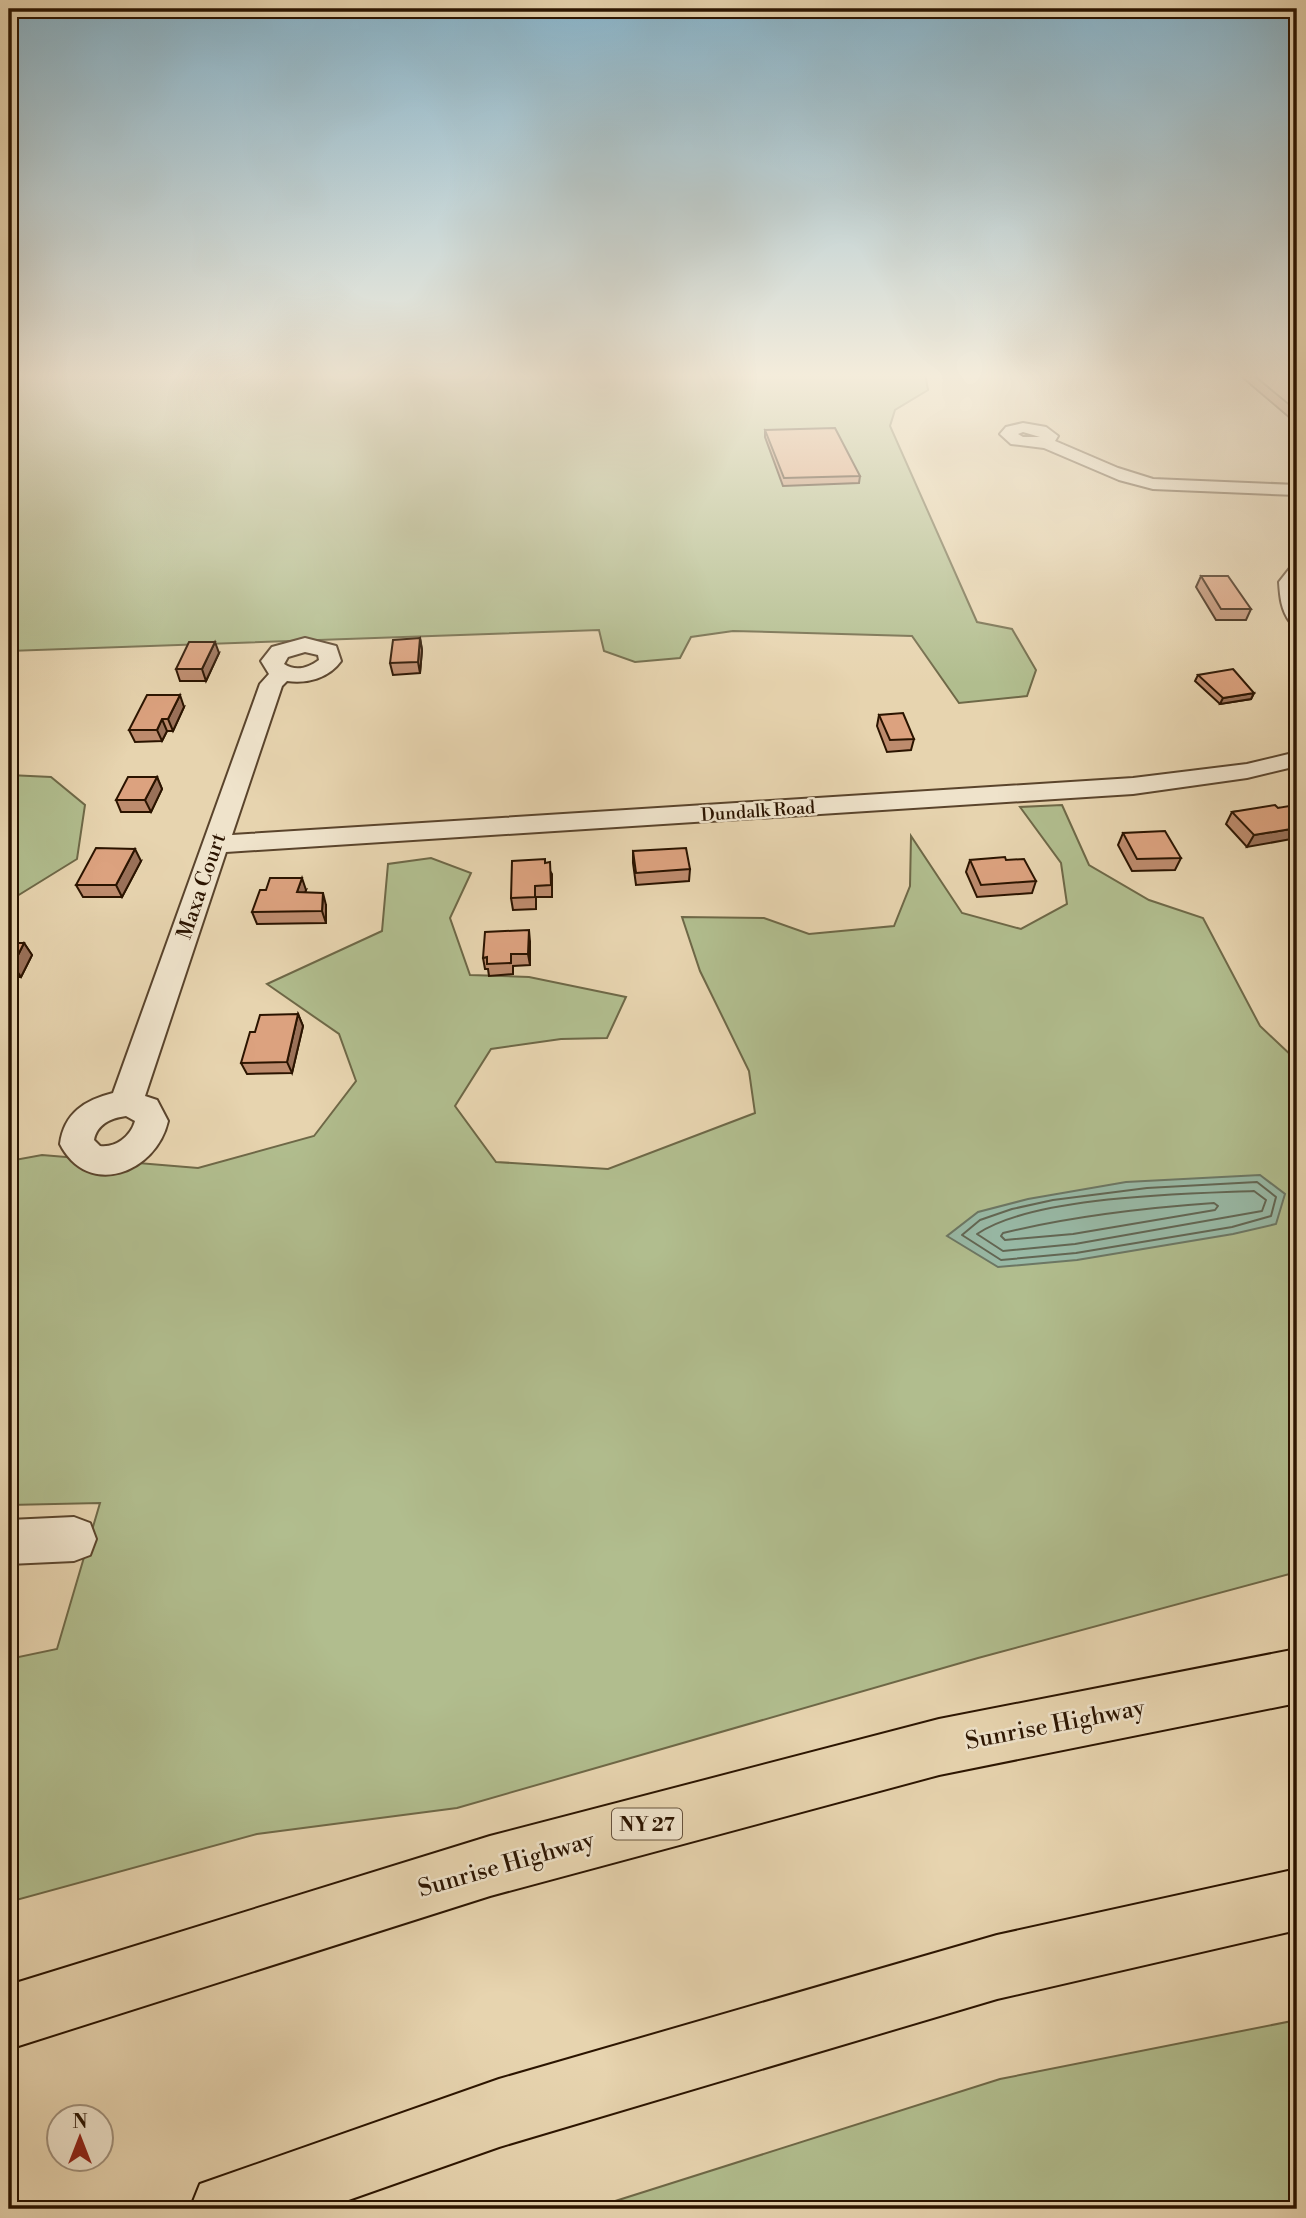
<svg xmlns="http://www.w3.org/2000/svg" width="1306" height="2218" font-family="'Libre Bodoni',serif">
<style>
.green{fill:#b1bd8e;stroke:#6e6847;stroke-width:2}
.water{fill:#98b9a6;stroke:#6c7764;stroke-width:2}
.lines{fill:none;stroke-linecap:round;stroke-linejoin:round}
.shore{stroke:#626653;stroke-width:2}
.minor-casing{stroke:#5a442c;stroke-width:4}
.highway-casing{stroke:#2b1400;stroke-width:4}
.minor{fill:#efe3cb;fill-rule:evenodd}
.highway{fill:#e7d4af;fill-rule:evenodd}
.wall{fill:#bd8b6d;stroke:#2b1400;stroke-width:2}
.shaded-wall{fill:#9a7159;stroke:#2b1400;stroke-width:2}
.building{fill:#dca27f;stroke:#2b1400;stroke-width:2}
.labels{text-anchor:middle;stroke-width:5;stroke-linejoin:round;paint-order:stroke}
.far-street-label{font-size:18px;fill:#2b1400;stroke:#efe3cb}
.shield{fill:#efe3cb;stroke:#66523d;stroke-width:2}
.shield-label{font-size:19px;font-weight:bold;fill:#2b1400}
.street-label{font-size:21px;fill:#2b1400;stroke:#efe3cb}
.near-street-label{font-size:24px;fill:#2b1400;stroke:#efe3cb}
</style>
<rect width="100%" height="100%" fill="#e7d4af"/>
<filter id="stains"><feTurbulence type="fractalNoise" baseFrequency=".00286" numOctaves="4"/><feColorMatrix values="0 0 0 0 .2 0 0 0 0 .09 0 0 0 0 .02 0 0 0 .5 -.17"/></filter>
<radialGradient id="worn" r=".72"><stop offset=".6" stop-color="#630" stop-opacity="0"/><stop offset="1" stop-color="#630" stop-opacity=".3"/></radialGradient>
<path class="green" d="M9,373H925L928,390L895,410L890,426L977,622L1012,629L1036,670L1027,696L959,703L912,636L733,631L691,637L680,658L635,662L604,651L599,630L9,651Z
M9,775L51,777L85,805L77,859L9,901Z
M1062,805L1089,865L1149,900L1203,918L1260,1026L1294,1058H1297V1572L978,1658L457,1808L257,1834L9,1902V1659L57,1649L100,1503L9,1505V1161L42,1155L198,1168L314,1136L356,1081L339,1034L267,984L382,931L388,864L431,858L471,873L450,918L470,975L529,977L626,997L607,1038L561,1039L491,1049L455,1106L496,1162L608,1169L755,1113L749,1071L700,971L682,917L764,918L809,934L894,926L910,886L911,836L962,913L1021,929L1067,904L1061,863L1020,807Z
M1297,2020V2209H590L1000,2079Z"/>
<path class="water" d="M1260,1175L1285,1194L1276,1224L1233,1234L1077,1260L998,1267L947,1236L978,1212L1028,1199L1126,1182Z"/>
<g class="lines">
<path class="shore" d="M1257,1182L1276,1197L1271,1216L1232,1227L1076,1253L1001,1260L962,1235L980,1220L1012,1209L1053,1200L1147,1188Z
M1254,1191L1266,1200L1262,1211L1075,1244L1003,1251L977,1234C1033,1196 1184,1194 1254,1191Z
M1214,1203L1218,1206L1215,1210L1073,1234L1005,1240L1001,1236L1003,1233C1072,1216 1143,1208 1214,1203Z"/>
<g class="minor-casing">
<path id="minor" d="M1023,423L1046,427L1058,436L1055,441L1118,468L1153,479L1297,485V495L1153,489L1119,480L1044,448L1011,444L1000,434L1006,427ZM1023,432L1040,437H1023L1018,434Z
M1297,566V624L1290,622C1281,610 1280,597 1279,582L1290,568Z
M305,638L336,646L341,661C329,678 307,684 287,681L282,686L232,835L1133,778L1247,764L1297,752V766L1247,778L1133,794L226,852L145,1096L157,1100L168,1121C156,1173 88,1199 60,1144C64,1113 85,1100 113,1093L260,684L269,674L261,661L272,647ZM305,652L318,655L319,660C308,668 296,672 284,664L288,657ZM126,1116L135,1121C131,1136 116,1148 100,1146L94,1140C97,1124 111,1118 126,1116Z
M74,1517L90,1523L96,1539L90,1555L74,1561L9,1564V1520Z"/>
</g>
<g class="highway-casing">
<path id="highway" d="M1297,1649V1703L939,1775L490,1896L9,2049V1985L490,1836L939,1719Z
M1297,1869V1930L997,1999L499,2147L323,2209H190L200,2184L499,2079L997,1935Z"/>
</g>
<use href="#minor" class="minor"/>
<use href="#highway" class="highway"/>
</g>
<path class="wall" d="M1237,373H1295L1297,384V424Z
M765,430L860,476L859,483L783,486L765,437Z
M1201,576L1251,609L1246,620H1216L1196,587Z
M420,638L422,650L420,673L393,675L390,663Z
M219,653L206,681H180L176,669Z
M1198,675L1254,693L1251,699L1220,704L1195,681Z
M184,707L173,731H167L162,741L135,742L129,730Z
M879,715L914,739L911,750L887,752L877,726Z
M157,777L162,789L151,812H121L116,800Z
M1278,808L1247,847L1226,824L1232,812Z
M1123,833L1181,858L1175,870L1132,871L1118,845Z
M633,851L690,869L689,881L636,885L633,863Z
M970,860L1036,881L1032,893L977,897L966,872Z
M141,861L122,897H83L76,885Z
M545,863L552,874V897H536V909L513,910L511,898Z
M306,890L305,892L326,905V923L257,924L252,912Z
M530,942V965L513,966V974L489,976L488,969H485L483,958Z
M9,943H24L32,955L21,977H12L9,984Z
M298,1014L303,1026L292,1073L247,1074L241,1063Z"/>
<path class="shaded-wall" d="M420,638L422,650L420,673L418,662Z
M215,642L219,653L206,681L202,669Z
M1254,693L1251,699L1220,704L1223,698Z
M180,695L184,707L173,731L168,719Z
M162,719L167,731L162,741L157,730Z
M157,777L162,789L151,812L145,800Z
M1297,828V838L1247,847L1254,835Z
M135,849L141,861L122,897L116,885Z
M302,878L306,890L301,904L297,892Z
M323,893L326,905V923L322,911Z
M529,930L530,942V965L528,954Z
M24,943L32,955L21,977L13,965Z
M9,972L12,977L9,984Z
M298,1014L303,1026L292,1073L287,1062Z"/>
<path class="building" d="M1251,373H1295L1297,384V411Z
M835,428L860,476L784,478L765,430Z
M1201,576H1228L1251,609H1221Z
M420,638L418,662L390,663L393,640Z
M189,642H215L202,669H176Z
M1233,669L1254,693L1223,698L1198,675Z
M147,695H180L168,719H162L157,730H129Z
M903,713L914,739L890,740L879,715Z
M128,777H157L145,800H116Z
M1275,805L1278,808L1295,805L1297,807V828L1254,835L1232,812Z
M1165,831L1181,858L1137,859L1123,833Z
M96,848L135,849L116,885H76Z
M686,848L690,869L636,873L633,851Z
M1005,857L1006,860L1024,859L1036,881L981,885L970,860Z
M545,859V863L550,862L551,885L535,886V897L511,898L512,861Z
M270,878H302L297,892L323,893L322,911L252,912L260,890H266Z
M529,930L528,954H511V963L487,964V957L483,958L485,932Z
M9,943H24L13,965H9Z
M298,1014L287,1062L241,1063L250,1032H255L260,1015Z"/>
<linearGradient id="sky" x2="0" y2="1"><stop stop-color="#88b6ce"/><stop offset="0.55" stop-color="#f4ecdb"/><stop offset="1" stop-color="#f4ecdb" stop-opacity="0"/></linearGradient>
<rect width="1306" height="683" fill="url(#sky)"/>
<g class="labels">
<g class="far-street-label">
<text transform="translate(758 811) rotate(-4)" y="6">Dundalk Road</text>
</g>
<rect class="shield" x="612" y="1808.5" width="70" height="31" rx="5"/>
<g class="shield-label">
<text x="647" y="1831">NY 27</text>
</g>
<g class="street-label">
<text transform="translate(201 886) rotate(-71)" y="7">Maxa Court</text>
</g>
<g class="near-street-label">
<text transform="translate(1055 1724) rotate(-11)" y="8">Sunrise Highway</text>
<text transform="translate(506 1864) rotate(-16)" y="8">Sunrise Highway</text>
</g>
</g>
<rect width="1306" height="2218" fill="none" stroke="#e7d4af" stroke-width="35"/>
<rect x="10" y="10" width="1285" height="2197" fill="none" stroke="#2b1400" stroke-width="3.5"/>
<rect x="18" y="18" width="1271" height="2183" fill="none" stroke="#2b1400" stroke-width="2"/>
<g transform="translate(80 2138)"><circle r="33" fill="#efe3cb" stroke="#a1907a" stroke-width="2"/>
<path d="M0-5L12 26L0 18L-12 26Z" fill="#8f2418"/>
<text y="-10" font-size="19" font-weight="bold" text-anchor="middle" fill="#2b1400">N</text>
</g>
<rect width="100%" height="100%" filter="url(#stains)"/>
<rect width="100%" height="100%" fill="url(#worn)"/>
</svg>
